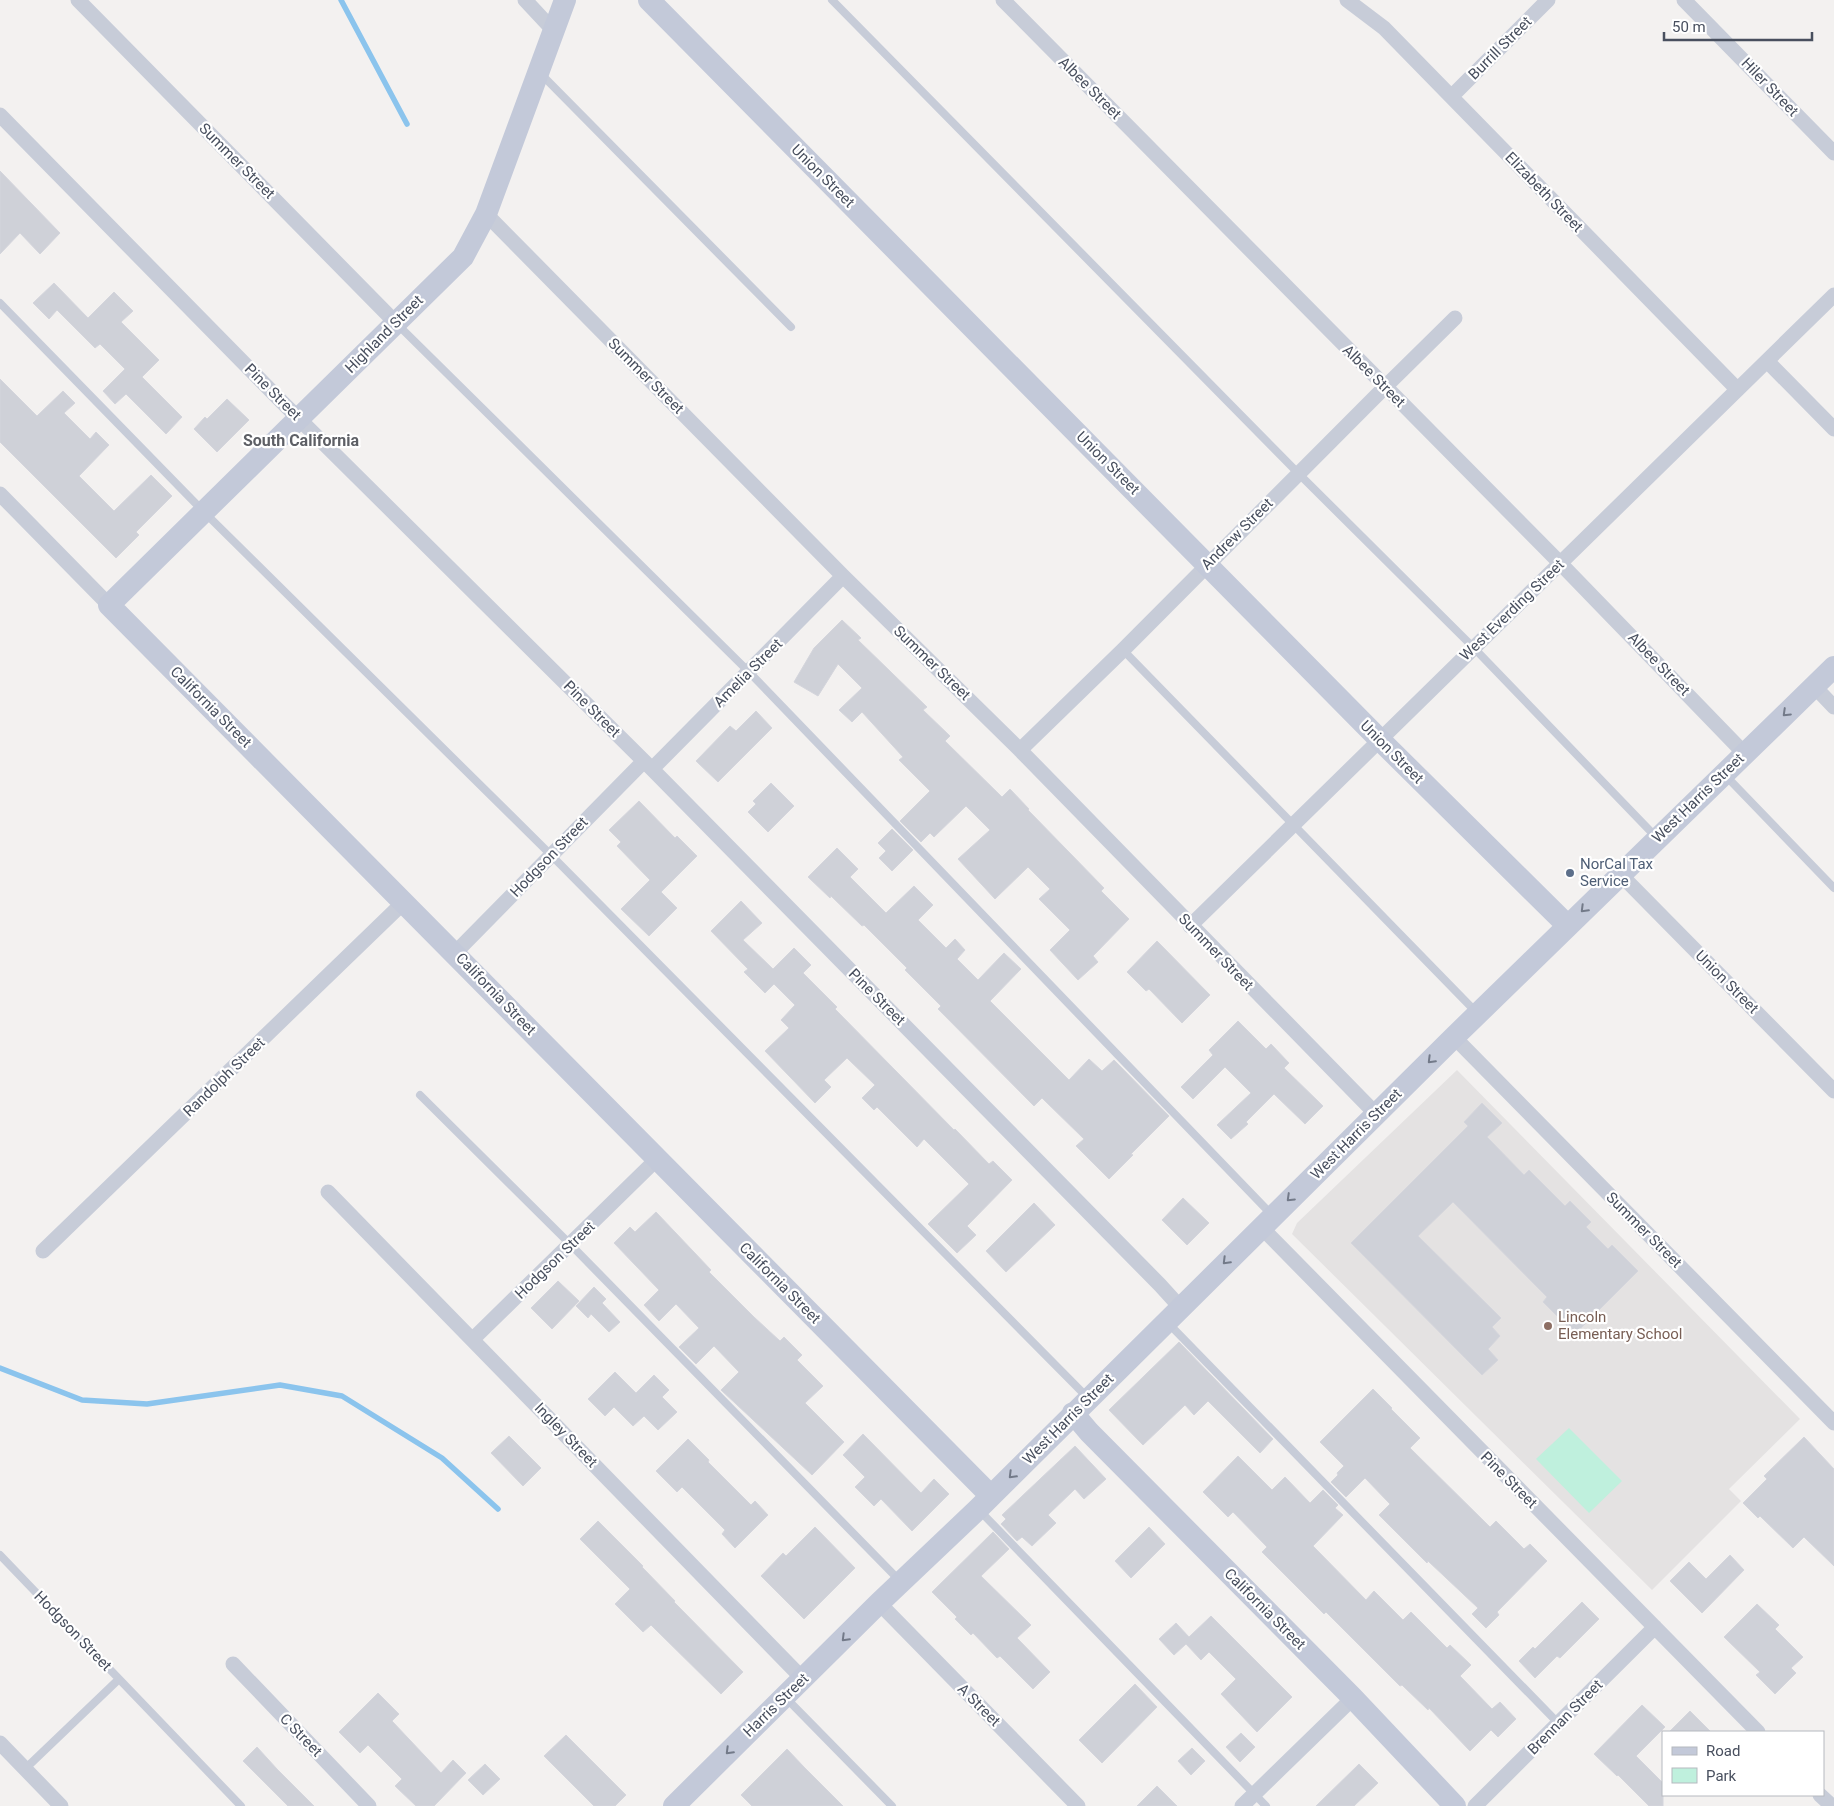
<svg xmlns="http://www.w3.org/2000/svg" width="1834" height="1806" font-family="Roboto,sans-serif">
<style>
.education{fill:#e4e2e2}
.green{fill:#bff0dd}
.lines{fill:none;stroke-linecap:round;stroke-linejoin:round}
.stream{stroke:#8bc4ed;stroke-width:5.5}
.building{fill:#cfd1d8;stroke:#d4d5dc}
.lane{stroke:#c7ccd8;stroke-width:8}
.street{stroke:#c7ccd8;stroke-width:15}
.secondary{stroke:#c3c9d9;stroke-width:22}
.oneway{stroke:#737a89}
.service-dot{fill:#5c6f8a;stroke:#fff;stroke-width:2}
.education-dot{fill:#8d6e63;stroke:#fff;stroke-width:2}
.labels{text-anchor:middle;stroke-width:4.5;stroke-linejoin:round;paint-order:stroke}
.street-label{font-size:15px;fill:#484f5e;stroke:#fff}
.service-label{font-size:15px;fill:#4e5e75;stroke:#fff;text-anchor:start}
.education-label{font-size:15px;fill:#785e54;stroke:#fff;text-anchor:start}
.neighbourhood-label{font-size:16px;font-weight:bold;fill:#5d5f65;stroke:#fff}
</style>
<rect width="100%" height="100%" fill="#f3f1f0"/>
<path class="education" d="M1457,1070L1800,1419L1729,1489L1741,1501L1652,1590L1292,1234L1297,1223Z"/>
<path class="green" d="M1569,1428L1622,1481L1589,1513L1536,1459Z"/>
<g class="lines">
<path class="stream" d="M341,0L407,124
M0,1368L82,1400L147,1404L280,1385L342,1396L442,1458L498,1509"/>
</g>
<path class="building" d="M0,171L60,233L40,254L20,233L0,254Z
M54,283L88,318L114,292L133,311L121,322L159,360L142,377L182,417L166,434L126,394L115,404L103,391L125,369L100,344L95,348L57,310L49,319L33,303Z
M0,379L37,416L63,391L75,403L64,413L90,439L96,432L109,445L79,476L114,511L151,475L172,496L136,532L139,535L116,558L0,442Z
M227,399L249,420L217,452L194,429L205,417L207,419Z
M842,620L861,638L858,640L927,707L923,710L950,736L945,741L1002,797L1010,789L1029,809L1028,810L1104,888L1101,891L1129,919L1093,956L1098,962L1078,980L1050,950L1070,930L1039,899L1050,889L1028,867L995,899L958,859L990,830L966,806L934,837L930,833L921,842L900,821L930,791L899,760L903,757L862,712L852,722L839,710L862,688L838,664L818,696L794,682L814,648Z
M756,711L772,728L718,782L696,761L730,726L736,731Z
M771,783L794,806L768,832L748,812L756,804L753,801Z
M639,801L675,838L677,836L697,856L661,892L677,908L649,936L621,909L650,880L617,846L621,842L609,830Z
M892,829L913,850L892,871L879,858L886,851L878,843Z
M837,848L858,869L850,877L886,913L914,886L933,905L918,920L946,948L955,939L965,950L957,959L978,980L1004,953L1021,969L990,1001L1069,1080L1089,1059L1102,1071L1114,1060L1169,1116L1131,1154L1133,1155L1109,1179L1076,1146L1084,1139L1042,1098L1034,1106L938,1009L941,1006L905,970L907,968L864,925L862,926L831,896L830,898L808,877Z
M741,901L762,923L743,940L773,969L794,948L811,965L803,973L837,1007L835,1009L954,1130L955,1129L989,1164L993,1161L1012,1180L967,1226L976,1235L957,1253L928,1224L969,1184L924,1139L917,1147L877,1107L874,1110L862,1098L875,1085L847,1058L824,1080L831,1087L815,1103L765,1051L789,1028L781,1020L795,1005L774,984L765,993L744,972L748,969L711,931Z
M1157,941L1210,995L1182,1023L1149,989L1146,991L1127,972Z
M1238,1021L1266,1049L1271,1044L1289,1063L1284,1068L1323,1106L1305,1124L1274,1094L1246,1122L1248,1124L1231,1139L1217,1125L1251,1093L1225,1067L1193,1099L1181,1087L1213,1055L1209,1050Z
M1482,1103L1502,1123L1487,1137L1524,1175L1529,1170L1565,1206L1570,1201L1591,1222L1586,1227L1608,1249L1612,1245L1638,1271L1575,1334L1543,1302L1547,1297L1453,1202L1418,1236L1501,1318L1492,1327L1500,1336L1488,1349L1498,1360L1482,1375L1351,1243L1468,1126L1464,1122Z
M1183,1198L1209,1223L1187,1245L1162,1220Z
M1034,1203L1055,1225L1006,1272L986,1251Z
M656,1212L711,1270L709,1272L754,1317L780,1341L784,1337L802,1355L797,1360L823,1386L805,1403L844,1442L812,1475L721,1390L739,1372L714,1346L696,1364L679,1347L699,1328L676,1304L659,1321L644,1305L659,1290L614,1243L630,1227L635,1232Z
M558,1281L579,1301L552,1329L531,1308Z
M594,1287L606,1299L602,1303L620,1322L609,1332L591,1314L588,1318L576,1306Z
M1179,1342L1273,1439L1260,1453L1208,1401L1194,1415L1185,1405L1143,1445L1109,1410Z
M615,1372L636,1393L654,1375L669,1390L662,1397L677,1412L658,1430L644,1416L633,1426L614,1407L605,1416L588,1399Z
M1373,1389L1392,1408L1391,1409L1420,1438L1410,1448L1490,1527L1496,1521L1524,1549L1530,1544L1547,1561L1497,1612L1499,1615L1486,1628L1472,1614L1478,1608L1428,1561L1427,1563L1379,1515L1390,1504L1365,1478L1346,1497L1331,1482L1338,1475L1337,1473L1344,1466L1320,1442Z
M863,1434L921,1493L934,1479L949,1494L912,1531L881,1499L874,1506L855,1487L865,1477L843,1455Z
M509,1436L541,1468L523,1486L491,1453Z
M1804,1437L1834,1469V1566L1804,1537L1793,1548L1760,1516L1758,1518L1743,1503L1767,1479L1764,1476Z
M688,1439L709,1460L708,1462L751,1505L755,1501L768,1515L735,1548L722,1534L725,1530L682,1487L677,1492L656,1471Z
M1075,1446L1106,1479L1084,1499L1075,1489L1048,1515L1056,1523L1032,1546L1022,1537L1017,1541L1001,1524L1006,1519L1002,1515Z
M1238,1456L1272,1490L1285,1477L1310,1503L1323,1490L1338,1505L1335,1508L1343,1515L1313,1546L1366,1600L1374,1591L1403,1620L1411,1612L1447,1648L1450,1645L1471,1665L1460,1676L1492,1709L1500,1702L1516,1719L1498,1737L1491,1730L1470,1751L1429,1708L1428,1710L1402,1685L1400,1686L1326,1612L1324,1614L1262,1552L1267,1547L1233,1512L1228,1517L1203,1492Z
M598,1521L643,1566L642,1567L675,1601L674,1602L743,1672L721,1694L651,1625L643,1632L615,1604L630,1589L580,1539Z
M815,1527L855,1568L804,1619L761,1576L783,1553L786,1556Z
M1149,1527L1165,1544L1131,1578L1115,1561Z
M993,1532L1009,1549L981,1576L1031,1625L1017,1638L1050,1672L1033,1689L1000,1656L997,1658L973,1633L971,1635L955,1619L957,1617L932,1592Z
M1730,1555L1744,1570L1702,1613L1670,1581L1689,1562L1706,1579Z
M1582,1602L1599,1619L1560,1658L1557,1656L1535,1678L1519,1661L1533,1647L1535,1649Z
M1757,1604L1779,1625L1775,1629L1803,1657L1791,1668L1796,1673L1775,1694L1756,1675L1760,1672L1724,1637Z
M1211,1616L1292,1697L1257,1732L1221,1694L1236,1679L1209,1652L1201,1660L1186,1644L1174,1655L1159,1639L1176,1623L1189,1637Z
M1135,1684L1157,1707L1102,1763L1079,1740Z
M378,1693L399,1714L392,1721L441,1773L453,1760L466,1773L434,1806H416L395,1786L402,1779L368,1745L360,1753L339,1732Z
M1642,1705L1665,1727L1636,1756L1663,1783V1806H1649L1618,1775L1617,1776L1594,1754Z
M1690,1711L1711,1732H1669Z
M1241,1733L1255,1747L1240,1762L1226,1747Z
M566,1735L626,1795L615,1806H594L544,1756Z
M257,1747L277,1769L314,1806H288L243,1761Z
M1192,1748L1205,1761L1191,1775L1178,1761Z
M787,1749L804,1767L843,1806H752L741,1795Z
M485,1764L500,1779L483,1795L468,1780Z
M1359,1764L1378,1783L1354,1806H1316Z
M1157,1786L1177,1806H1137Z"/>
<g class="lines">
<path class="lane" d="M832,0L1298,473L1473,647L1656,837
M541,74L791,327
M0,303L205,513L551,855L1087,1397
M398,325L749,672L1271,1214
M1123,650L1477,1013
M1725,775L1834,888
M420,1095L570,1244L900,1581
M1169,1324L1559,1724
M979,1510L1266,1806
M0,1555L241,1806
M786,1698L892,1806
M26,1768L119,1679"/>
<path class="street" d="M78,0L395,322
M525,0L553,30
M1003,0L1560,563L1744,753
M1347,0L1384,28L1737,389
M1684,0L1834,153
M1452,96L1548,0
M0,115L282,402L652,769L1160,1285L1180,1307
M486,214L843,576L1020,750L1376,1114
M1767,361L1834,429
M0,494L109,605
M1814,686L1834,707
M1020,750L1123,650L1385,387L1455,318
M652,769L843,576
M1620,874L1834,1091
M1190,926L1834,295
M455,953L644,761
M1454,1037L1834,1423
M328,1192L803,1679
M1261,1227L1758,1732
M43,1251L404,902
M473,1339L657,1159
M879,1603L1078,1806
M233,1664L369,1806
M0,1743L61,1806
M1820,1795L1832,1806
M1242,1806L1353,1698
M1475,1806L1655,1627"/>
<path class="secondary" d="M565,0L486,214L463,257L109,605L991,1496
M649,0L1380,740L1568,926
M1073,1413L1089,1432L1353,1698L1455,1806
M674,1806L879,1603L978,1509L1454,1037L1834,667"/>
</g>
<defs><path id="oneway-chevron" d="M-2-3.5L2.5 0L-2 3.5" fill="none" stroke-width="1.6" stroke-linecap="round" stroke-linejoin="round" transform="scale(1.25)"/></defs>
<g class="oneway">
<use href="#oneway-chevron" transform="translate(1786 713) rotate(136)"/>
<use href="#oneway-chevron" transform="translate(1584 909) rotate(135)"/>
<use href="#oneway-chevron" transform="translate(1431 1060) rotate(135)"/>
<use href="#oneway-chevron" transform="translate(1290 1198) rotate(136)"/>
<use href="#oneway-chevron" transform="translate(1226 1261) rotate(135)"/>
<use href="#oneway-chevron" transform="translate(1012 1475) rotate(135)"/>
<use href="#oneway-chevron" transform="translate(845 1638) rotate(135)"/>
<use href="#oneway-chevron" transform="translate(729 1751) rotate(135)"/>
</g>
<circle class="service-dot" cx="1570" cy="873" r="5"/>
<circle class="education-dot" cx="1548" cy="1326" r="5"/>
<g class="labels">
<g class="street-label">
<text transform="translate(1500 48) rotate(-45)" y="5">Burrill Street</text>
<text transform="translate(1770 87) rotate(46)" y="5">Hiler Street</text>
<text transform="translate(1090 88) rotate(45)" y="5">Albee Street</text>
<text transform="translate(237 161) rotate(45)" y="5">Summer Street</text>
<text transform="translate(823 176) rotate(45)" y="5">Union Street</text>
<text transform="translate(1544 192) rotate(46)" y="5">Elizabeth Street</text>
<text transform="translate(384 334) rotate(-45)" y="5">Highland Street</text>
<text transform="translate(646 376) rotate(45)" y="5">Summer Street</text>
<text transform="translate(1374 376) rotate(45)" y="5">Albee Street</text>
<text transform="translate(273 392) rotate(45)" y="5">Pine Street</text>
<text transform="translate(1108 463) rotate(45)" y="5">Union Street</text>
<text transform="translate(1237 534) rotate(-45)" y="5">Andrew Street</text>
<text transform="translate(1512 610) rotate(-44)" y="5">West Everding Street</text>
<text transform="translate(932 663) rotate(44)" y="5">Summer Street</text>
<text transform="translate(1659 664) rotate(46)" y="5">Albee Street</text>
<text transform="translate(748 673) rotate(-45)" y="5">Amelia Street</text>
<text transform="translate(211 707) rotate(45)" y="5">California Street</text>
<text transform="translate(592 709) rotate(45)" y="5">Pine Street</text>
<text transform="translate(1392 752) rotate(45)" y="5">Union Street</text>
<text transform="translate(1698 798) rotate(-44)" y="5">West Harris Street</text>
<text transform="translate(549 857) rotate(-46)" y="5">Hodgson Street</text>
<text transform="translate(1216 952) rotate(46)" y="5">Summer Street</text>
<text transform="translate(1727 982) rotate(45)" y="5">Union Street</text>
<text transform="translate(496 994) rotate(46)" y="5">California Street</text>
<text transform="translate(877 997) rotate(45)" y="5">Pine Street</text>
<text transform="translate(224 1077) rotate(-44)" y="5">Randolph Street</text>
<text transform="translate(1356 1134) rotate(-45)" y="5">West Harris Street</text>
<text transform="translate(1644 1230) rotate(45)" y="5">Summer Street</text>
<text transform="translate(555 1260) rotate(-44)" y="5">Hodgson Street</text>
<text transform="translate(780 1283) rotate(45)" y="5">California Street</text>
<text transform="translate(1068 1419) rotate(-45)" y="5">West Harris Street</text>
<text transform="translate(566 1435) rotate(46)" y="5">Ingley Street</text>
<text transform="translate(1509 1480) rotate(45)" y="5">Pine Street</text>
<text transform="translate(1265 1609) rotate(45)" y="5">California Street</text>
<text transform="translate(73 1631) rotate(46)" y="5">Hodgson Street</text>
<text transform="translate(776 1705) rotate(-44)" y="5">Harris Street</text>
<text transform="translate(979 1705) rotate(45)" y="5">A Street</text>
<text transform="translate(1565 1717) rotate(-45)" y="5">Brennan Street</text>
<text transform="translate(301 1735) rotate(46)" y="5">C Street</text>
</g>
<g class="service-label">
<text x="1580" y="869">NorCal Tax<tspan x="1580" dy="17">Service</tspan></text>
</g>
<g class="education-label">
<text x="1558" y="1322">Lincoln<tspan x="1558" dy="17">Elementary School</tspan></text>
</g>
<g class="neighbourhood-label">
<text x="301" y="446">South California</text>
</g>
</g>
<rect x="1662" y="1731" width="162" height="65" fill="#ffffff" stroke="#b6b9bf"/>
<rect x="1672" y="1747" width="25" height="8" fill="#c3c9d9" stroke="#b6b9bf"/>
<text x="1706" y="1756" font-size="15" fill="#484f5e">Road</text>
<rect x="1672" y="1768" width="25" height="15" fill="#bff0dd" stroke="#b6b9bf"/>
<text x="1706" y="1781" font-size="15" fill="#484f5e">Park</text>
<path d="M1664 32v8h148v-8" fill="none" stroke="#484f5e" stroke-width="2.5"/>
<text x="1672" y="32" font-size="15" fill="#484f5e" stroke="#ffffff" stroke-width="4" paint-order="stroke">50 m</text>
</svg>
